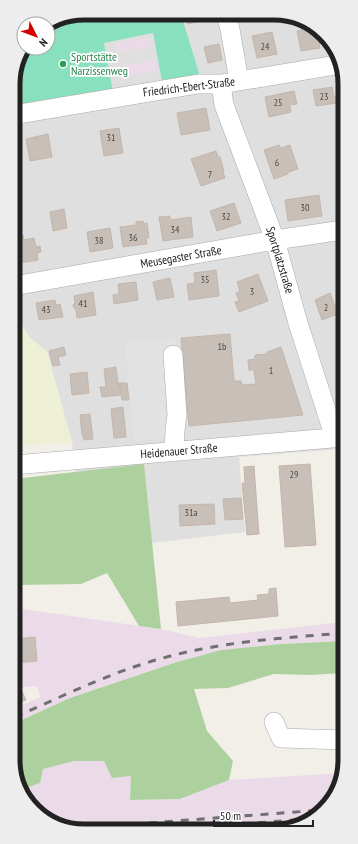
<svg xmlns="http://www.w3.org/2000/svg" width="358" height="844" font-family="'PT Sans Narrow',sans-serif">
<style>
.residential{fill:#e0dfdf}
.industrial{fill:#ebdbe8}
.farmland{fill:#eef0d5}
.forest{fill:#add19e}
.pitch{fill:#88e0be}
.parking{fill:#e2e2e2}
.building{fill:#c7bfb8;stroke:#c4b6ab}
.lines{fill:none;stroke-linecap:round;stroke-linejoin:round}
.minor-casing{stroke:#a9a9a9;stroke-width:20}
.minor{stroke:#fff;stroke-width:19}
.rail{stroke:#707070;stroke-width:3;stroke-dasharray:8 8;stroke-linecap:butt}
.leisure-dot{fill:#2e9e5b;stroke:#fff;stroke-width:1.5}
.labels{text-anchor:middle;stroke-width:3.5;stroke-linejoin:round;paint-order:stroke}
.number-label{font-size:10px;fill:#4b4948}
.leisure-label{font-size:12px;fill:#27864d;stroke:#fff;text-anchor:start}
.street-label{font-size:12px;fill:#222;stroke:#fff}
.rim{fill:none;stroke:#222;stroke-width:5}
</style>
<rect width="100%" height="100%" fill="#f2efe9"/>
<path class="residential" d="M181,14H288L324,34L343,66L344,449L239,457L245,532L152,543L144,465L75,472L72,442L47,352L29,337L14,311L13,108L113,91L104,43L153,33L162,82L200,76Z"/>
<path class="industrial" d="M149,38L151,47L117,52L115,43Z
M156,60L158,71L120,77L118,66Z
M15,608L161,629L200,638L344,622V641L281,644L221,650L177,662L70,698L15,723V708L41,697L36,686L15,688Z
M74,761H104L131,776L130,800L180,799L229,780L342,773L328,807L292,829L70,830L37,813L22,789L39,783L42,769Z"/>
<path class="farmland" d="M14,311L29,337L47,352L72,442L14,447Z"/>
<path class="forest" d="M144,464L161,629L139,626L107,573L81,584L18,585L15,598L14,479Z
M344,641L345,673L309,675L274,674L228,688L194,689L207,731L233,761L229,780L180,799L130,800L131,776L112,778L104,761H74L43,769L40,783L22,789L15,778V723L70,698L177,662L221,650L281,644Z"/>
<path class="pitch" d="M84,13L181,14L200,76L162,82L153,33L104,43L113,91L13,108C13,89 12,63 24,47L48,48V26Z"/>
<path class="parking" d="M175,338L185,436L134,441L125,343Z"/>
<path class="building" d="M186,14H210L211,18L188,24Z
M314,28L317,29L320,48L301,51L297,31Z
M272,32L277,54L257,58L252,36Z
M219,44L222,60L208,63L204,47Z
M332,87L334,97H336L337,103L316,106L313,90Z
M294,91L297,104L290,105L291,112L269,117L265,97Z
M206,108L210,130L181,135L177,113Z
M119,128L123,153L104,156L100,131Z
M48,134L52,157L30,161L26,139Z
M279,145L281,148L290,145L298,169L288,172V174L274,179L264,150Z
M216,151L218,157H220L224,171L223,172L225,178L201,186L191,159Z
M319,195L322,216L288,221L285,200Z
M234,203L241,223L217,231L210,211Z
M64,209L67,228L53,231L50,212Z
M170,216V220L191,217L193,237L163,241L159,217Z
M143,221L144,224L147,223L149,238H146L147,244L123,247L120,227L136,225V222Z
M110,228L113,248L90,252L87,232Z
M23,235L24,240L34,238L36,247L40,246L41,252L37,253L38,260L19,263L16,237Z
M216,270L219,296L189,300L187,284L195,283L194,273Z
M258,274L268,301L239,312L235,302L239,301L236,293L240,291L237,282Z
M170,278L174,297L157,300L153,282Z
M136,282L138,300L114,304L113,295L119,294L118,284Z
M93,292L96,315L77,318L76,310L74,308L73,305L75,303L74,296Z
M330,293L338,314L322,320L315,300Z
M55,300L56,305L60,304L63,317L39,320L36,303Z
M230,334L234,381H241L242,385L256,384L254,370H249L248,360L255,359V355L267,354V352L281,347L303,415L189,426L181,338Z
M64,347L66,355L58,357L60,365L53,366L49,351Z
M116,367L118,385H120L121,395L102,397L100,387H106L104,369Z
M87,372L89,393L72,395L70,374Z
M118,383H127L129,400H122L120,385H118Z
M123,407L126,437L114,438L111,409Z
M90,414L93,439L84,440L82,434L80,415Z
M310,464L316,545L285,547L279,466Z
M254,466L259,534L247,535L242,483H245L244,467Z
M241,498L243,519L225,520L223,499Z
M214,504L215,524L180,526L179,505Z
M276,588L278,616L178,626L176,602L229,597L230,603L258,600L257,595L269,594V589Z
M35,637L37,661L15,663V639Z
M21,689L26,700L15,704V691Z"/>
<g class="lines">
<g class="minor-casing">
<path id="minor" d="M226,14L230,29L239,81
M221,84L224,105L275,240L298,323L335,438
M13,115L198,84H221L342,64
M19,285L275,240L343,230
M173,355L177,415L175,430L174,452
M14,465L344,437
M274,722L281,738L345,740"/>
</g>
<use href="#minor" class="minor"/>
<path class="rail" d="M15,717C61,697 107,674 156,660C217,642 281,638 344,633
M69,829L322,810
M178,829L307,819"/>
</g>
<circle class="leisure-dot" cx="63" cy="64" r="4"/>
<g class="labels">
<g class="number-label">
<text x="265" y="50">24</text>
<text x="324" y="100">23</text>
<text x="278" y="106">25</text>
<text x="111" y="141">31</text>
<text x="277" y="166">6</text>
<text x="210" y="178">7</text>
<text x="305" y="211">30</text>
<text x="226" y="220">32</text>
<text x="175" y="233">34</text>
<text x="133" y="241">36</text>
<text x="99" y="244">38</text>
<text x="205" y="283">35</text>
<text x="252" y="295">3</text>
<text x="83" y="307">41</text>
<text x="326" y="311">2</text>
<text x="46" y="313">43</text>
<text x="222" y="350">1b</text>
<text x="271" y="374">1</text>
<text x="294" y="478">29</text>
<text x="191" y="516">31a</text>
</g>
<g class="leisure-label">
<text x="71" y="61">Sportstätte<tspan x="71" dy="14">Narzissenweg</tspan></text>
</g>
<g class="street-label">
<text transform="translate(189 87) rotate(-7)" y="4">Friedrich-Ebert-Straße</text>
<text transform="translate(181 257) rotate(-10)" y="4">Meusegaster Straße</text>
<text transform="translate(280 260) rotate(73)" y="4">Sportplatzstraße</text>
<text transform="translate(179 451) rotate(-5)" y="4">Heidenauer Straße</text>
</g>
</g>
<path d="M0 0H358V844H0ZM84 20H274A64 64 0 0 1 338 84V760A64 64 0 0 1 274 824H84A64 64 0 0 1 20 760V84A64 64 0 0 1 84 20Z" fill="#ededed" fill-rule="evenodd"/>
<path class="rim" d="M84 20H274A64 64 0 0 1 338 84V760A64 64 0 0 1 274 824H84A64 64 0 0 1 20 760V84A64 64 0 0 1 84 20Z"/>
<g transform="translate(36 36) rotate(132)"><circle r="19" fill="#ffffff" stroke="#a7a7a7"/>
<path d="M0-3L7 15L0 10L-7 15Z" fill="#d40000"/>
<text y="-6" font-size="11" font-weight="bold" text-anchor="middle" fill="#222222">N</text>
</g>
<path d="M214 820v6h99v-6" fill="none" stroke="#222222" stroke-width="2"/>
<text x="220" y="820" font-size="12" fill="#222222" stroke="#ffffff" stroke-width="3" paint-order="stroke">50 m</text>
</svg>
